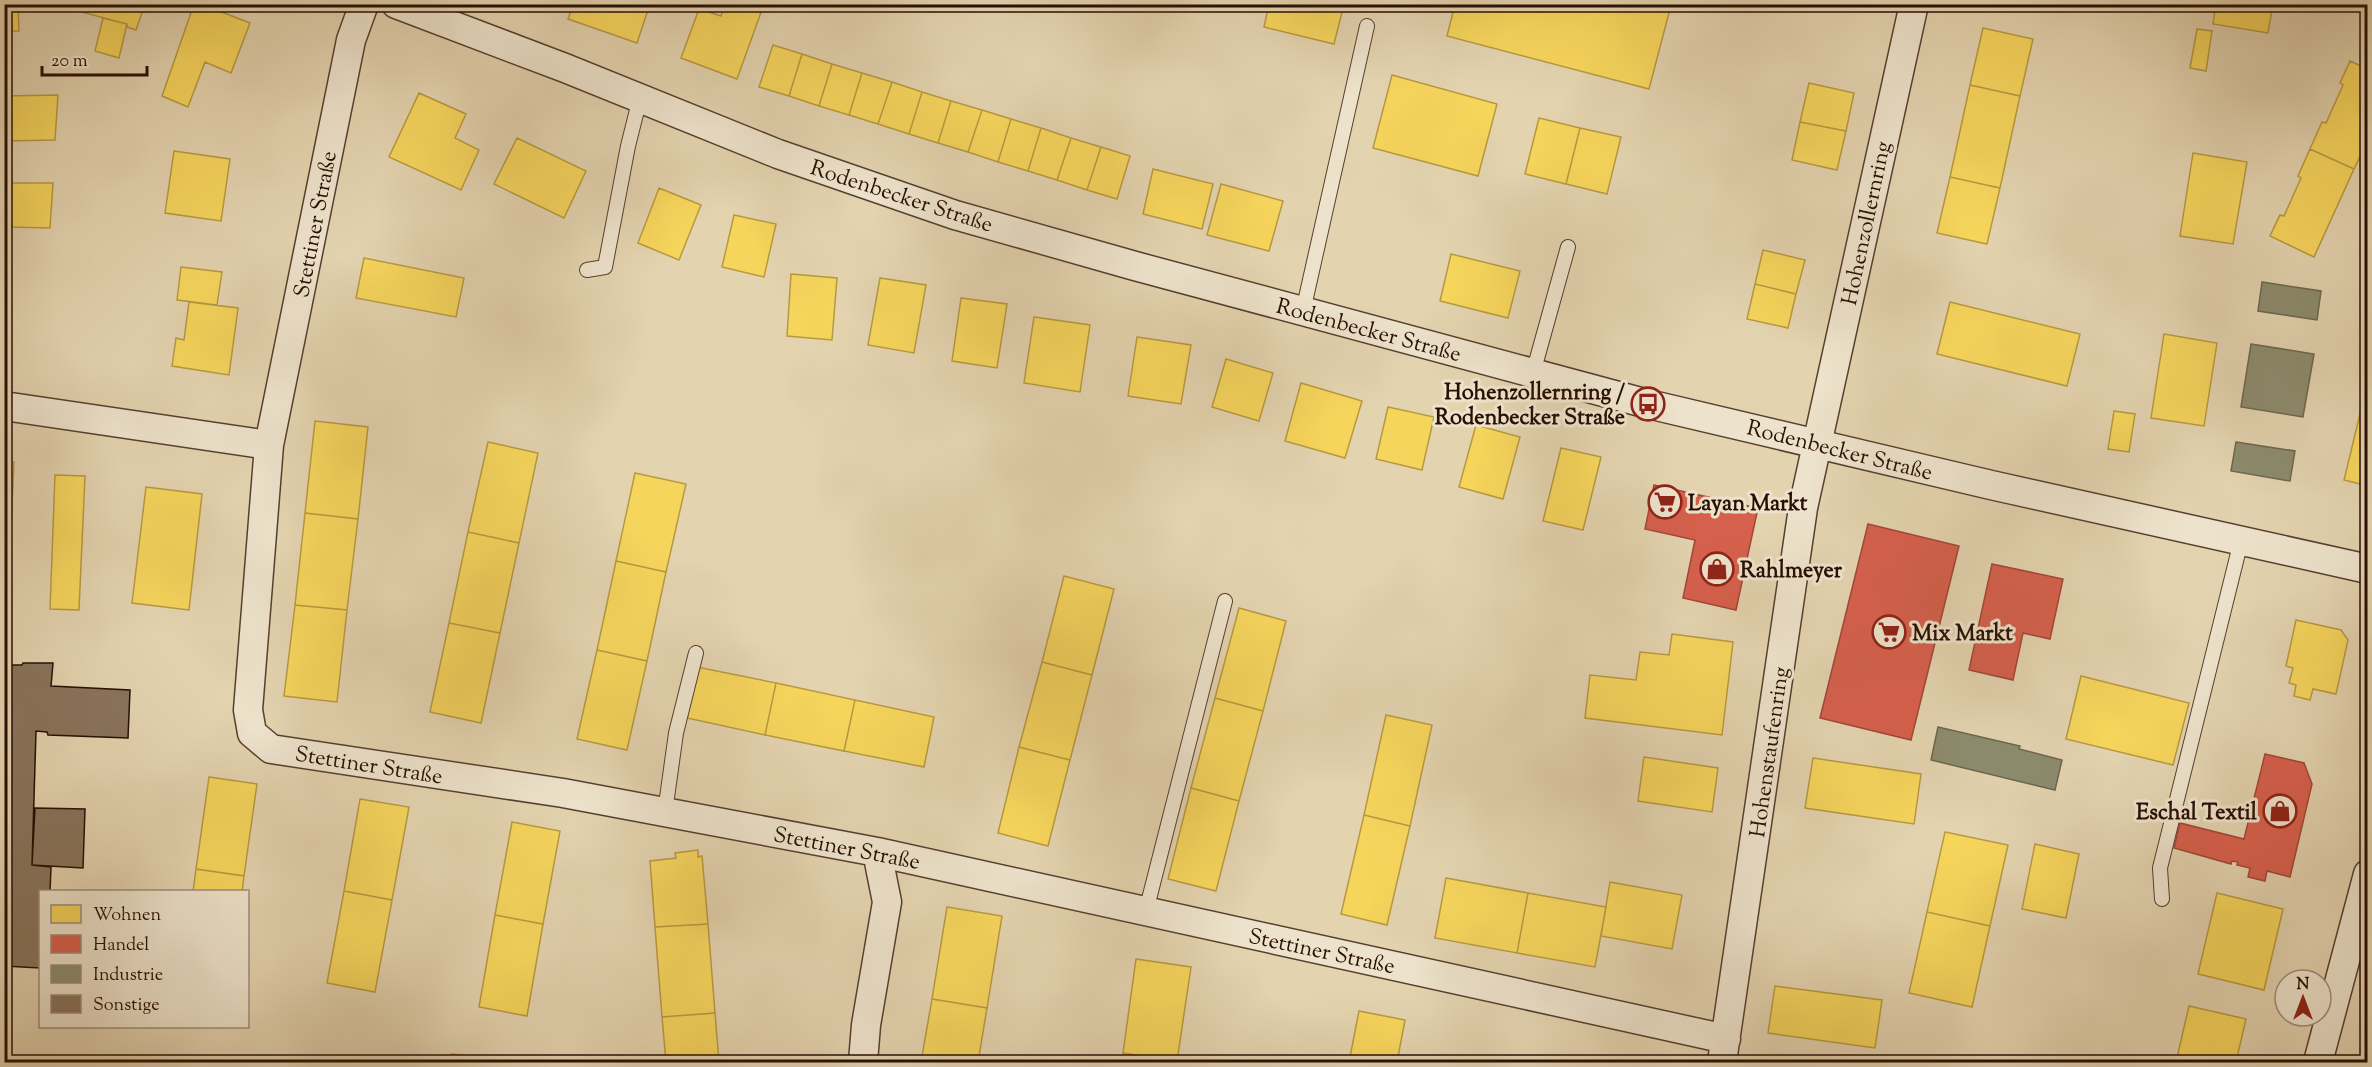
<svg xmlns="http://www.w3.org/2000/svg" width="2372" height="1067" font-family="'Sorts Mill Goudy',serif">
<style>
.homes{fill:#f6d55c;stroke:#b89941;stroke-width:1.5}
.shops{fill:#d6604d;stroke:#a24737;stroke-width:1.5}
.industry{fill:#8c8c6e;stroke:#6e664e;stroke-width:1.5}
.building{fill:#89745c;stroke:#280e03;stroke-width:1.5}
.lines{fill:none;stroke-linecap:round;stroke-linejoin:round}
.service-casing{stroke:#573f2e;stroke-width:16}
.minor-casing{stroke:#573f2e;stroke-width:31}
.service{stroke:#ede2cb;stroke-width:14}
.minor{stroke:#ede2cb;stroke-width:28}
.labels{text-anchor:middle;stroke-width:6;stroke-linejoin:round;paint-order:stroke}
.street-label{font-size:22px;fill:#280e03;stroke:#ede2cb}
.poi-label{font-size:22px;font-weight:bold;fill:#280e03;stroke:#ede2cb;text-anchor:start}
</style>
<rect width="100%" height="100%" fill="#e3d3af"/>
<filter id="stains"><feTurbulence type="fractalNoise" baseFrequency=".00333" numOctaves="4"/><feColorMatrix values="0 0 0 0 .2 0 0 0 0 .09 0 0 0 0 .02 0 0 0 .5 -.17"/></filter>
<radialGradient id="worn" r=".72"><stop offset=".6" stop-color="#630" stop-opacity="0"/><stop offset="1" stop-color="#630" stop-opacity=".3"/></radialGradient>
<path class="homes" d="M4,4H18L19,31H4Z
M75,4H145L136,30L127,27V24L74,10Z
M194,4H201L250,23L231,73L205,62L188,107L162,96Z
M573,4H650L637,43L568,19Z
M725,4H764L737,79L681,58L699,9L721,16Z
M1269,4H1344L1334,44L1264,27Z
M1455,4H1654L1670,9L1649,89L1447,36Z
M2216,4H2273L2268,33L2213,24Z
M2338,4H2368V11L2338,6Z
M103,18L127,24L119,58L95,51Z
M1983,28L2033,39L2020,96L1970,85Z
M2197,29L2212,31L2206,71L2190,68Z
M773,45L802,54L789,96L759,87Z
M802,54L832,64L819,106L789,96Z
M2350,61L2368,69V140L2354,169L2310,149L2322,122L2326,123L2343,85L2340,83Z
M832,64L862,73L849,115L819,106Z
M862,73L892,82L878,124L849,115Z
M1392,75L1497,104L1478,176L1373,148Z
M892,82L922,92L909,134L878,124Z
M1809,83L1854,93L1846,131L1800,122Z
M1970,85L2020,96L2000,188L1950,177Z
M922,92L951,101L938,143L909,134Z
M419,93L466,114L455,138L479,150L461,190L389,157Z
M58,95L55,140L4,141V96Z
M951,101L982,110L968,152L938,143Z
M982,110L1011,119L998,162L968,152Z
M1539,118L1580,128L1566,184L1525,174Z
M1011,119L1041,128L1028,171L998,162Z
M1800,122L1846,131L1837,170L1792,160Z
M1041,128L1071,138L1057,180L1028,171Z
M1580,128L1621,137L1607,194L1566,184Z
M517,138L586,171L564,218L494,184Z
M1071,138L1101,147L1087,190L1057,180Z
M1101,147L1130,156L1117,199L1087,190Z
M2310,149L2354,169L2314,257L2270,236L2280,215L2284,216L2301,178L2298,176Z
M174,151L230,159L221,221L165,213Z
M2193,153L2247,162L2233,244L2180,236Z
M1153,169L1213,184L1202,229L1143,214Z
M1950,177L2000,188L1987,244L1937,233Z
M10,183H53L50,228L11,227Z
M1221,184L1283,201L1269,251L1207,235Z
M659,188L701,205L679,260L638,243Z
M734,215L776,224L764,277L722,267Z
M1763,250L1805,260L1796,294L1755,284Z
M1451,254L1520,271L1508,318L1440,301Z
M364,258L464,278L456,317L356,298Z
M181,267L222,272L217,305L177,300Z
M791,274L837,278L832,340L787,336Z
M880,278L926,285L914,353L868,345Z
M1755,284L1796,294L1788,328L1747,319Z
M961,298L1007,304L997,368L952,361Z
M189,302L238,308L229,375L172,366L176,338L184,340Z
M1950,302L2080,334L2067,386L1937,354Z
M1034,317L1090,325L1080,392L1024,383Z
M2164,334L2217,343L2204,426L2151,418Z
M1137,337L1191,345L1181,404L1128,396Z
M1226,359L1273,373L1259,421L1212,407Z
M1301,383L1362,401L1345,458L1285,441Z
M2367,385H2368V486L2344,480Z
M1388,407L1434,417L1422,470L1376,459Z
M2114,411L2135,414L2129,452L2108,449Z
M315,421L368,427L358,519L305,513Z
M1476,425L1520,437L1503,499L1459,487Z
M488,442L538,453L519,543L468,532Z
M1561,448L1601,457L1583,530L1543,521Z
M4,462H14L7,615H4Z
M635,473L686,484L666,572L616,561Z
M55,475L85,476L79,610L50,609Z
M146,487L202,494L189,610L132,603Z
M305,513L358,519L347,610L295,605Z
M468,532L519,543L500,633L449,623Z
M616,561L666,572L647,661L597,650Z
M1064,576L1114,589L1092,675L1042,662Z
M295,605L347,610L337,702L284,696Z
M1239,608L1286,621L1263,711L1215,698Z
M2296,620L2341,630L2348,640L2336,694L2313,689L2310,700L2294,696L2296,685L2289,683L2293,668L2286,666Z
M449,623L500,633L481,723L430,712Z
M1672,634L1733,642L1722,735L1585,718L1590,675L1636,680L1640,652L1669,655Z
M597,650L647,661L627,750L577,739Z
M1042,662L1092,675L1070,760L1019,747Z
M697,667L776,683L765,735L687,718Z
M2081,676L2189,703L2173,765L2066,739Z
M776,683L855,700L844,751L765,735Z
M1215,698L1263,711L1239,801L1191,788Z
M855,700L934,717L924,767L844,751Z
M1386,715L1432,725L1410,826L1364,815Z
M1019,747L1070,760L1048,846L998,833Z
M1644,757L1718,768L1712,812L1638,801Z
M1813,758L1921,774L1914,824L1805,808Z
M209,777L257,784L244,876L196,869Z
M1191,788L1239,801L1216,891L1168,879Z
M360,799L409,807L392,900L344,891Z
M1364,815L1410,826L1387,925L1341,914Z
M512,822L560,831L543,924L495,915Z
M1945,832L2008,845L1990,926L1927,912Z
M2035,844L2079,854L2066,918L2022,909Z
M698,850V857L702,856L708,924L655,927L650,861L676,858L675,853Z
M196,869L244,876L242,892H193Z
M1446,878L1528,893L1517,953L1435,938Z
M1610,882L1682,895L1672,949L1601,936Z
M344,891L392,900L375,992L327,983Z
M1528,893L1606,907L1595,967L1517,953Z
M2217,893L2283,909L2264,990L2198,974Z
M947,907L1002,916L987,1008L932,999Z
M1927,912L1990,926L1972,1007L1909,993Z
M495,915L543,924L527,1016L479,1007Z
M708,924L715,1013L662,1017L655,927Z
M1136,959L1191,967L1177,1061L1123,1053Z
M1775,986L1882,1000L1875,1048L1768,1033Z
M932,999L987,1008L978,1062H921Z
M2189,1006L2246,1019L2236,1062H2176Z
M1359,1011L1405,1020L1397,1062H1349Z
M715,1013L719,1062H666L662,1017Z
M1123,1053L1177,1061L1176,1062H1121Z
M451,1054L479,1057L480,1062H452Z"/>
<path class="shops" d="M1654,485L1758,508L1736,610L1683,598L1695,540L1645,529Z
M1868,524L1959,546L1911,740L1820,718Z
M1992,564L2063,579L2050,639L2023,633L2013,680L1969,670Z
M2265,754L2304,763L2312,784L2290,877L2267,871L2265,881L2248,877L2250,868L2237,865L2238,862L2232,861L2231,864L2174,848L2180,823L2244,839Z"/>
<path class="industry" d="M2262,282L2321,291L2317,320L2258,311Z
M2251,344L2314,354L2303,417L2241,407Z
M2236,442L2295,451L2290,481L2231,471Z
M1938,727L2020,746L2019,749L2062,760L2055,790L1931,760Z"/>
<path class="building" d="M23,663H53L51,686L130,690L128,738L48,735L47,732L36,731L32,865L51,867L50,892H40V968L4,966V665H22Z
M35,808L85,809L83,868L32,865Z"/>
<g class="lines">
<g class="service-casing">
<path id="service" d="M587,270L605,267L628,146L640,98
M1303,311L1367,26
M1533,373L1568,247
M665,812L676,733L696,653
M2162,899L2160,868L2241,541
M1146,911L1225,601"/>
</g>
<g class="minor-casing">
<path id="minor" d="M364,4L351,40L269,445L248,710L252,733L271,749L563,793L877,852L1726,1039
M396,4L565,68L778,154L955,215L1135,266L1648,404L1991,485L2368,569
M4,406L269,445
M863,1062L866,1025L887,902L877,852
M1722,1062L1803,508L1914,4
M2318,1062L2368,874"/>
</g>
<use href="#service" class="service"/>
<use href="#minor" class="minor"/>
</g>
<defs>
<g id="bus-ring" transform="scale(1.725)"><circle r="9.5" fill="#ede2cb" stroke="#8f2418" stroke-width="1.5"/><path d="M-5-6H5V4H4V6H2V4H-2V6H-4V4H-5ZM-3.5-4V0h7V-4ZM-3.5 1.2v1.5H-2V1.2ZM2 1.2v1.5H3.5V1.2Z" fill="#8f2418"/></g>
<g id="supermarket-ring" transform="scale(1.725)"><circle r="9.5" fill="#ede2cb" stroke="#8f2418" stroke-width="1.5"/><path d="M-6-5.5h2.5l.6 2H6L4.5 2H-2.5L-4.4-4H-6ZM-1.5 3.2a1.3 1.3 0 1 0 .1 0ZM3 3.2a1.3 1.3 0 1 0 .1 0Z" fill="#8f2418"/></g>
<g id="shop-ring" transform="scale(1.725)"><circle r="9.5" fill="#ede2cb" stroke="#8f2418" stroke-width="1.5"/><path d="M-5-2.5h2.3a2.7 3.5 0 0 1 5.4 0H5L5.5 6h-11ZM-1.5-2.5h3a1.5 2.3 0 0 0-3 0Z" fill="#8f2418"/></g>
</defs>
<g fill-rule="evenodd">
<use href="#bus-ring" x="1648" y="404"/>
<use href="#supermarket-ring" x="1665" y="502"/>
<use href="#shop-ring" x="1717" y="569"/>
<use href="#supermarket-ring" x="1889" y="632"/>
<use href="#shop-ring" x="2280" y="811"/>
</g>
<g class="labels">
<g class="street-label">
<text transform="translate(902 195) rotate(18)" y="8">Rodenbecker Straße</text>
<text transform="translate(1865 223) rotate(-78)" y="8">Hohenzollernring</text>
<text transform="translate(314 224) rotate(-79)" y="8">Stettiner Straße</text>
<text transform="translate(1369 329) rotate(15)" y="8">Rodenbecker Straße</text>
<text transform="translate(1840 449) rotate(14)" y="8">Rodenbecker Straße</text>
<text transform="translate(1768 752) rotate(-82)" y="8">Hohenstaufenring</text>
<text transform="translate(369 764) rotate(9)" y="8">Stettiner Straße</text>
<text transform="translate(847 847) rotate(11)" y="8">Stettiner Straße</text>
<text transform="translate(1322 950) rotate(12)" y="8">Stettiner Straße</text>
</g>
<g class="poi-label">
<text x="1625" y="399" text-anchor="end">Hohenzollernring /<tspan x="1625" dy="25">Rodenbecker Straße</tspan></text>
<text x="1688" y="510">Layan Markt</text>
<text x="1740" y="577">Rahlmeyer</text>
<text x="1912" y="640">Mix Markt</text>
<text x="2257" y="819" text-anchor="end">Eschal Textil</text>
</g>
</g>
<rect width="2372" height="1067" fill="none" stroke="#e3d3af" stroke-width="24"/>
<rect x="6" y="6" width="2360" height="1055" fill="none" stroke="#280e03" stroke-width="3"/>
<rect x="12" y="12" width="2348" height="1043" fill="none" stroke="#280e03" stroke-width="1.5"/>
<rect x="39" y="890" width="210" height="138" fill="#ede2cb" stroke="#9e8d7b" stroke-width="1.5"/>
<rect x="51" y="905" width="30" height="18" fill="#f6d55c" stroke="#9e8d7b" stroke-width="1.5"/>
<text x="93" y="920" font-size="18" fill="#280e03">Wohnen</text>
<rect x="51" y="935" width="30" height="18" fill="#d6604d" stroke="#9e8d7b" stroke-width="1.5"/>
<text x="93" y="950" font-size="18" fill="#280e03">Handel</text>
<rect x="51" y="965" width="30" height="18" fill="#8c8c6e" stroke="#9e8d7b" stroke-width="1.5"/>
<text x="93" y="980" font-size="18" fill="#280e03">Industrie</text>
<rect x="51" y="995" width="30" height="18" fill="#89745c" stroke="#9e8d7b" stroke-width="1.5"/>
<text x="93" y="1010" font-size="18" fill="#280e03">Sonstige</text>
<g transform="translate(2303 998)"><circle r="28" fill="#ede2cb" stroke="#9e8d7b" stroke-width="1.5"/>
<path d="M0-4.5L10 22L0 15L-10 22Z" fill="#8f2418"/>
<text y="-9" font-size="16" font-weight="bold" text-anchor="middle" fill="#280e03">N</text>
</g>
<path d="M42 66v9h105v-9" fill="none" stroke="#280e03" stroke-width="3"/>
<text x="51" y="66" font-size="18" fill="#280e03" stroke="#ede2cb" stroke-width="4.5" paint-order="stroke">20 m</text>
<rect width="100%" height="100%" filter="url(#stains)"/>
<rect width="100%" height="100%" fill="url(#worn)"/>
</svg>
